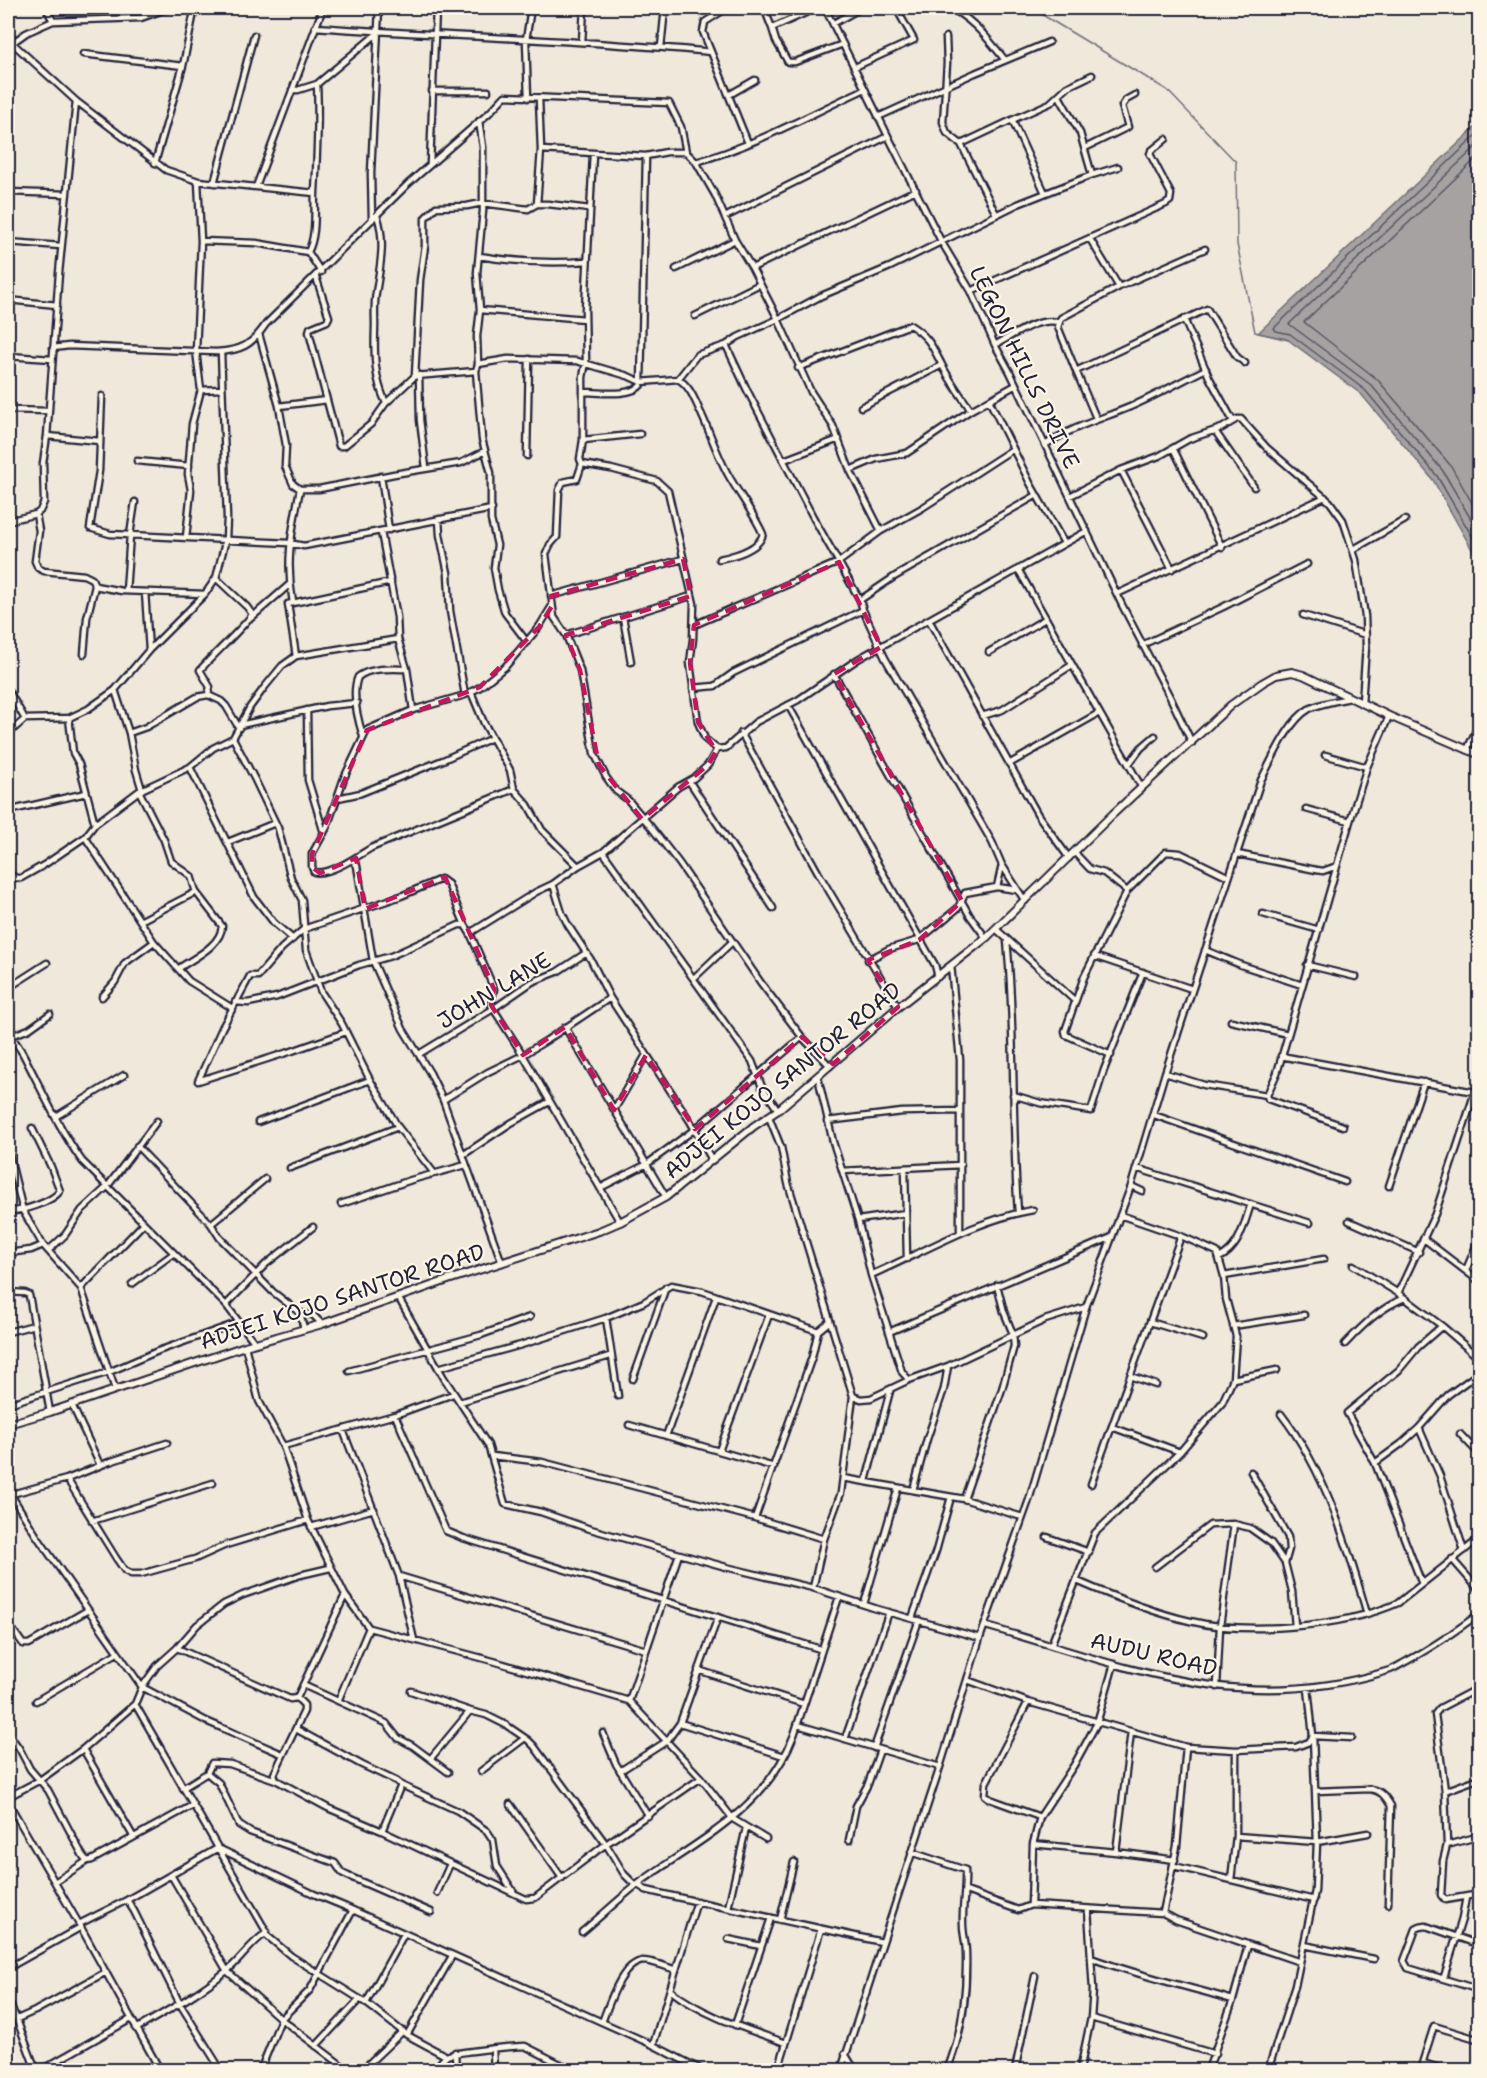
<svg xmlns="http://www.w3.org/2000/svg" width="1487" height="2078" font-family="'Shantell Sans',sans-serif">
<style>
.water{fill:#a6a2a2;stroke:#716f79;stroke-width:1.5}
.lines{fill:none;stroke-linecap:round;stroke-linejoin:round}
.shore{stroke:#575564;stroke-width:1.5}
.stream{stroke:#716f79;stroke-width:1.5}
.minor-casing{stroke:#22223b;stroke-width:9}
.tertiary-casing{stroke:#22223b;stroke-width:10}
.minor{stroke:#fcf5e5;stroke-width:4.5}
.tertiary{stroke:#fcf5e5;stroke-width:6}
.marked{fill:none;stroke:#c2185b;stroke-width:4.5;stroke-dasharray:12 8;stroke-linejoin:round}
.labels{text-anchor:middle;stroke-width:4.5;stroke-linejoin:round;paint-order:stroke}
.street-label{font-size:22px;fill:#22223b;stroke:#fcf5e5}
</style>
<rect width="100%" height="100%" fill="#efe8db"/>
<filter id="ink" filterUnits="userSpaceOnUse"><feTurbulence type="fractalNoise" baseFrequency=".0167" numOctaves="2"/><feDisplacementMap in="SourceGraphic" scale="12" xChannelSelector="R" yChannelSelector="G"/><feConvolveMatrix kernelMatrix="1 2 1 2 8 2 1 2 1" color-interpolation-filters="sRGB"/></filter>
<g filter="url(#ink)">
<path class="water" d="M1479,124V562L1433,480L1361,394L1287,339L1258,333Z"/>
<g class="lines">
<path class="shore" d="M1480,132L1274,328L1276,331L1290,334L1365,390L1437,476L1480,550
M1480,143L1289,324L1371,385L1443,471L1480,535
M1480,155L1304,322L1377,379L1451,466L1480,517"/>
<path class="stream" d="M1031,8L1167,90L1236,162L1237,244L1255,332L1288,340"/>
<g class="minor-casing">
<path id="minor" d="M46,8L53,21
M727,8L705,22L703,32L748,143
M764,8L772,28
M817,8L772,28L776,41L788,62H795L843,44
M825,8L888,136L941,241L971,291L995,345L1010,372L1122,605L1171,699L1192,743
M954,8V10C975,22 990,41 1005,60
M834,23L861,8
M315,27C447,37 579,39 711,52
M946,37L947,63L943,122L947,133L961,144L996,214
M8,39L76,101L166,170L198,181L315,193
M582,42L584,8
M12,43L26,33L53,21L141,18L169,8
M661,47L665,8
M83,54L183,66
M855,67L914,40L896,8
M292,90H298L317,84L379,32
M432,91H488
M729,95L755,80
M1059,96L1080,133L1092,175
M528,98L526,40L531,8
M878,117L975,73L1049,42
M1012,120L1050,103L1067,87L1092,75
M479,121L483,147V211L477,273L480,310L477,336L478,364L476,371L482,439L491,473V520L497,545L494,568L498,590L505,613L527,642
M961,144L1012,120L1045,193
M1085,148L1128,127L1122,106L1126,100L1135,95
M541,150L646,156L667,152H686L696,162L715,195L735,240L752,268L778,319L811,392L833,426L850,470L881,531
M696,162C756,145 809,115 865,89
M155,163L183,66L194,12V8
M430,164L436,8
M214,183L254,35
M256,187L323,8
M8,192L67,194
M537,204L541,150L539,98
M377,215C386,241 380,267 376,293C374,304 375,315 375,326C374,353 374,378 386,403
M725,217L888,136
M372,220L371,173L379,8
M1090,239L1119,287
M201,241L256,243L308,252L321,272
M8,242L61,246
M308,252C317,235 314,211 315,192C317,156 319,121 317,84
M479,256C515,262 550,264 587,261
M752,268L916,190
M676,269L735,240
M316,277L329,317L327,321L310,328L309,332L339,446H344L371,424L386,403L415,376L476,371
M971,291L1166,204L1170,201L1171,194L1150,154L1151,151L1166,139
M8,300L57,305
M480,310L585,319
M695,316L760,284
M1184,319L1209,377L1233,421
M259,334L279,406L286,445L285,466L293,484L300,489C292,531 285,560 293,603
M726,345L747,390L813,517L860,600L863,610L885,658L992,842L1002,865L1025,901
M995,345C1014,335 1037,317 1059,322
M53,348L69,346L216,352C241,351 252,345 266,324L408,184L489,113L505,96L669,103L681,127L686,152
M8,356L52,359
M478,364L508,359L577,361L628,376L641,382L678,379C689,385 694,398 699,409C710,431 717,456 730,478C741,497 754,514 763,534C759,550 733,556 719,559
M798,368L910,325C929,337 932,346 942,365C950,381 961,396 971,410
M1076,371L1058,327L1061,318L1119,287L1205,249
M419,375L420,420L426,468
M415,376L420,280L425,246V218L436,207L467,206L482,203L528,209L537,204H548L590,209
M678,379L697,355L726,345L738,337L778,319L821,296L890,267L1018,204L1092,175L1118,167
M201,390L221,389
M584,392C598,392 632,397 641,385L646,156
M102,396L99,471L90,528L110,534L289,543L304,546L492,509
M989,400L1030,483L1064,543
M279,406L327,400
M861,407L942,365
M8,410L49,411
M1096,418L1076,371L1207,309L1237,357L1245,363
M1215,431L1254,487
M47,436L100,441
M583,440L640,434
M1045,445C1072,427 1101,419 1130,407C1156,396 1181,381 1206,369
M1173,448L1222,547
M527,456L529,359
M784,460L839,439
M137,461L189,466
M582,464L580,459L583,440V377L586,362L585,310L593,154
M850,470L876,459L907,453L971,410L1016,385
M1121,470L1172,569
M381,476L389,530
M300,489H319L394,474L461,463L485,451
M1070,496L1121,470L1159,456L1189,439L1222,428L1237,419H1241L1267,448L1330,502L1343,520L1356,560L1365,616L1366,646L1362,703
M36,514L39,531L35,561L38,568L44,571L84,575L92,579L95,586L122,591L205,594
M439,519L440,535L448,573L450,611L465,695
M8,521L36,514L40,511L44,502L43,463L47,436L59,273L76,101
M381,532L397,617L398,639L407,669L413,710
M186,538L191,490L188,474L192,424L201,390L196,351L201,241L198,181
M1354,549L1405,520
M1018,569L1142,788
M126,591L130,535L135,502
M145,592L149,650
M1117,594L1325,497
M551,596L683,559
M860,600L894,577L1037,495
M1303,615L1366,635
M623,617L631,662
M251,618L290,584
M929,620L1038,815L1069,858
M694,625L839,562L881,531L922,508L1013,449
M566,635L691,596
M1142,645L1223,607L1307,564
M989,652L1045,619
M84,654L87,618L95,586
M296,656L288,604L391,582
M834,674L942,867L970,916L986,938
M693,688L715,686L733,673L863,610
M8,690L25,719
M115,690L129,733L136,770L142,790
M471,692L484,723L510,770L514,789L528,805L542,830L578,866L603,852L678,787L694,778L708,765L717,749L726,748L756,722L798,700L858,659L1087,531
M208,695L210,687L200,670C209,659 250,621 252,614L247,607L216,578
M788,705L935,965L938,977
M307,710L308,780L324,833
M982,716L1002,710L1072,665
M69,718L73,753L79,764L95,824
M240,725L327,706L357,703
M129,733L146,727L197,697L208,695L221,701L226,706L239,728
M741,733L819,874L898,1007
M8,734L25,719L69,718L88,709L115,690L149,650L205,594L216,578L226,539L227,518L221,352
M363,736C358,720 351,693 358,677C370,667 392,669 407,669
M233,738L255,780L278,828L291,878L302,900L306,950L321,992L342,1024L370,1080L384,1103L398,1127L434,1173
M717,749L705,739L698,722L690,663L693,639L694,604L668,491L657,481L611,469L582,464L577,479L563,482L559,490L557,537L550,545L546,554L554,617L566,635L580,670L594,753L606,777L616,791L628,800L651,827L679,863L761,983L802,1037L830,1066
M1467,750L1480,722
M1325,755L1367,767
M1009,764L1099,713
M1129,764L1141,748L1155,736
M190,767L254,897L274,923L293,939
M689,781L773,908
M514,789L371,848C358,856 329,876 314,872L312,867V854L327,827L344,778L367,730L413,710L465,695L480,687L505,667L539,627L552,606
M139,791L164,840L171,861L191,876L196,892L222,926C221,946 193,958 178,969
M338,798L361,793L443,760L492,738
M1306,809L1350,821
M8,811L86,793
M85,837L154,942L189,981L232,1008
M228,842L275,823
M603,852L752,1061L762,1087L778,1110
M1075,853L1090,869L1104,873L1127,891L1084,977L1065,1031L1066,1035L1111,1055
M1237,854L1316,870L1323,871L1337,866
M353,860L357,866L373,961L403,1029L430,1073L443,1100L502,1263
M8,873L16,878H21L44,865L85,837L95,824L139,791L190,767L213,748L233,738L250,707L264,688L282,666L296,656L398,639
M553,884L562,913L568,925L591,960L610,998L690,1121L712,1160
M997,887L1017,890
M1127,891L1166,852L1180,853L1229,877
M1263,914L1319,930
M140,921L196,892
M996,929L1074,1000
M470,933L536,892L553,884L578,866
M1007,941C1016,1031 1011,1122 1018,1212
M1205,950L1241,965L1302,985
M1094,956L1192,989
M868,960L889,949L919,940L958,908L965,893L997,887L1002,865
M951,965L960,1060V1233
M1307,965L1356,977
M694,978L732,942
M8,988L47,963
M102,997L115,982L125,963L154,942
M235,1002L248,1003L277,997L359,965L391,956L459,925H465L470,933L494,989L491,1005L523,1055L620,1222
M1231,1021L1288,1034
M565,1027L666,1197
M8,1030C12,1038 18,1045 23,1054C42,1090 58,1127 82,1161L226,1305L255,1343
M11,1036L29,1029L50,1014
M419,1054L493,1009L532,982L557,972L586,953
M1281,1056L1480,1093
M1165,1073L1204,1085L1267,1095L1268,1099L1343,1126
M818,1077L833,1142L858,1220L871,1275L902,1372L909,1380
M198,1081L222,1028L250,976H258L282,948L304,929L401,896L441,879L448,884L465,925
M198,1081L292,1051L346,1032
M1475,1092L1435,1214L1398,1293L1442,1326L1480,1359
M1013,1095L1040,1103L1091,1111L1104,1070L1143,972
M1267,1095L1277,1073L1350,821L1367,767L1389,716
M443,1100L488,1072L523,1055L547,1040L610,998
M614,1110L646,1055
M1154,1115L1345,1182
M55,1117L124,1075
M769,1117L781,1147L788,1183L853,1396L841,1493L824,1539L813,1588
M827,1121L902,1112L960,1111
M258,1122L370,1080
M137,1146L211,1224
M8,1150L23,1211L43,1245L81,1288L115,1389
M463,1155L511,1123L549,1102
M290,1168L398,1127
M905,1168L907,1259
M1136,1168L1310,1223
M842,1171L961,1165
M265,1179L211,1224L220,1238L273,1292L300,1313L313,1315L322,1324
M1131,1186L1142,1191
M1389,1186L1424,1082
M600,1188L647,1164L695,1129L802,1037
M341,1204L411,1180L466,1165
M8,1211C22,1212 52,1202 60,1191L51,1167L32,1128
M858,1220L906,1213
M1349,1221L1419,1252
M1424,1239L1480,1282
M49,1250L65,1235L82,1210L107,1187L157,1121
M8,1253L31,1250L43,1245
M1219,1258C1240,1248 1244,1224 1251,1204
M1353,1265L1398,1293
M1466,1270L1480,1237
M871,1275C924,1252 975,1220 1033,1210
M1224,1276L1324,1259
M132,1284L174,1253
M81,1288L144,1223
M8,1292L25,1293L29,1295L50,1412
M398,1297L444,1378L488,1445L505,1504L541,1512L587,1528L726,1567L813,1588L877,1609L980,1638
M226,1305L266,1264L313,1227
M300,1313L304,1329
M606,1318L618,1396
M1150,1322L1203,1338
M1233,1326L1304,1315
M8,1332L34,1325
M889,1332L1112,1237
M1345,1344C1362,1326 1381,1307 1405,1298
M245,1346L259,1401L283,1446L308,1520L345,1595L369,1628L493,1661L629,1701L701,1778L733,1819L766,1839
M438,1368L521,1345L606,1318L644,1302L671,1285L702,1291L818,1331
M349,1371L481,1335L530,1317
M1130,1376L1156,1385
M633,1379L666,1287
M1233,1379L1277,1370
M853,1396L861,1399L871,1398L909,1380L948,1366L1045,1320L1086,1307
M460,1402L610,1356
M8,1404L109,1372L158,1351L240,1322
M72,1405L100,1465
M1281,1414C1326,1472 1347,1544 1367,1614
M395,1415L446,1531L463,1538L820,1649
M629,1425L774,1467
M1112,1427L1180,1452
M1419,1428L1440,1476L1464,1551
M343,1430L399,1576L646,1650
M1460,1434L1480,1455
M666,1436L716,1297
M283,1446L395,1415L453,1394
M719,1451L769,1315
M492,1456L542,1462L755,1518L824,1539
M1375,1463L1401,1444L1419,1428L1448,1395L1480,1372
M1251,1472L1288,1537L1289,1549L1285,1563
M843,1478L964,1499L1022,1517
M67,1479L116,1558L125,1571L131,1574H141L195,1559L226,1545L308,1520
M866,1481L890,1391
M1091,1484L1181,1236
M8,1490L36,1535L142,1687L206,1721L282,1754
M913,1490L927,1439L944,1389L948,1366
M8,1495L67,1479L109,1462L167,1443
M964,1499L1002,1389L1014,1346L1013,1334L1004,1312L997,1285
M755,1518L812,1357L818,1331L830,1321
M92,1521L213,1483
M311,1527L374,1509
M1047,1537L1089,1552
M1452,1559L1480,1591
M1155,1567L1210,1525L1234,1524L1250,1528L1271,1543L1285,1563L1292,1591L1295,1626
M399,1576L414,1640
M1077,1581C1114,1597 1151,1612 1190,1621C1247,1635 1344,1627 1398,1603L1480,1538
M1422,1584L1375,1463L1347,1413L1399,1370L1418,1347L1442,1326
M864,1604L898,1488
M912,1618L936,1551L951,1497
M8,1623L23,1644H29L88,1610
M986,1626C1125,1666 1240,1717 1387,1671C1394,1669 1401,1664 1407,1661C1433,1647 1456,1631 1480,1613
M1051,1645L1095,1533L1180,1452L1222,1403L1233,1379L1236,1336L1226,1299L1224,1276L1217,1252L1181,1236L1120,1215
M177,1648L290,1699L297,1698L303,1685L386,1723L398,1738L413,1746L448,1772
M698,1670L804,1704
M967,1680L1028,1702L1186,1747L1236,1750L1296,1747L1309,1742L1313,1736L1308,1688
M303,1685L345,1595
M1217,1687L1220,1626L1234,1524
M1480,1687L1440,1708L1435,1714L1445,1791L1447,1845L1443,1861L1441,1895L1445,1900L1480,1894
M411,1691L470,1711
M297,1698L304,1705V1711L274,1774L276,1780L328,1808L382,1831
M36,1701L117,1653
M338,1701L369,1628
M629,1701L679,1554
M1028,1702L986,1783L985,1795L990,1799L1040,1817
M135,1704L142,1687L157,1666L177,1648L197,1625L224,1604L243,1595L300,1575L330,1568
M680,1723L784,1756
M798,1725L940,1767
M296,1729L362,1765L396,1781L401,1785L382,1831L526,1899L535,1898L606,1844L701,1778
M8,1733L19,1748L30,1769L48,1790L83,1856L87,1861L92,1860L193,1805
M603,1733L616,1764L648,1816
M845,1739L889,1612
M874,1748L919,1620
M83,1749L133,1836
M431,1758L470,1711L486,1715L506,1725L528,1740L534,1746L606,1844L624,1874L636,1886L638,1885L646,1890L672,1896L882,1942
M481,1771L525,1738
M620,1771L667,1741L680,1723L718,1617
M207,1773L212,1763L230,1764L276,1780
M401,1785L458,1811L487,1831L493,1840L497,1866L513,1891
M183,1788L207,1773L219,1783L239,1825L250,1832L335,1863L342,1873L348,1876L431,1912
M1315,1791L1370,1789C1382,1791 1385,1796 1391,1806L1388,1904
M1445,1791L1480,1778
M8,1797L40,1780L83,1749L135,1704L266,1931L265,1934L291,1956L366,2003L407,2035L446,2056
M8,1802L79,1924L160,2070
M510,1804L562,1878
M1236,1836L1317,1842L1368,1833
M849,1840L856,1806L868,1784L880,1750
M1033,1844L1116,1852L1175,1860
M1447,1845L1480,1836
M218,1848L314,1894L346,1907L653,2045L702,2070
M911,1852L965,1870C966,1888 962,1907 963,1925C963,1934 966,1943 966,1953C967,1994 963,2032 947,2070
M1116,1852L1131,1732
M1174,1866L1314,1900
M171,1875L227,1971L281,2019L348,2070
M1231,1880L1236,1836V1750
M55,1882L87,1861
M966,1891L1018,1910L1031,1905L1163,1913L1176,1920L1300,1962
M437,1893L450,1864
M127,1900L134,1911L180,2004L221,2070
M1031,1905L1033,1844L1040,1817L1074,1765L1097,1723L1114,1664
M728,1908L746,1828
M1163,1913L1177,1846L1186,1747
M780,1920L794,1862
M79,1924L127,1900L218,1848
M582,1932C601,1916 619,1899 638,1884C699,1839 765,1811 794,1735L839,1597
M728,1939L761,1946
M1304,1945L1374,1959
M1480,1945L1426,1926L1420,1927L1416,1929L1404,1961L1408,1968L1480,1990
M1091,1958C1137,1975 1185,1986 1233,2000
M8,1968L81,1927
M1444,1977L1462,1919L1466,1897
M670,1990C703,2016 747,2029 786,2043
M8,2000L17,2020L36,2070
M366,2003L404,1934
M1091,2018L1215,2054
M17,2019L35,2011L106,1972
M602,2022C609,2005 621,1963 643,1961C653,1961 667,1967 676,1970
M735,2025L771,1918
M136,2029C167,2011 196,1995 224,1973C240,1962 249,1944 265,1934
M407,2035L452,1956
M653,2045L697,1901
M316,2046L360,1999
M493,2050L494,2070
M455,2052L456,2070
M845,2054L855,2070
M1423,2063L1446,2070
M41,2070L131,2019
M147,2070L156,2064
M269,2070L262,2066L281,2019L310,1990L353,1910
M362,2070L403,2031
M434,2070C438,2066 442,2059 447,2056C453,2052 515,2046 525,2046L572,2070
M778,2070L821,1929
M841,2070L940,1767L980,1638L1029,1500L1086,1307L1131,1186L1165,1073L1261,780C1272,760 1288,721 1309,709C1321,703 1336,701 1350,698
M1015,2070L1035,1976
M1080,2070L1091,2018L1093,1990L1088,1909
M1208,2070L1233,2000L1248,1945
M1268,2070L1295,1986L1315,1891L1317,1842L1313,1736L1352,1738
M1420,2070L1434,2026L1480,2040"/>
</g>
<g class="tertiary-casing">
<path id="tertiary" d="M8,1424L50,1412L245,1346L322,1324L448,1280L599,1231L620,1222L666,1197L754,1126L778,1110L898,1007L986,938L1113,814L1231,705L1262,683L1276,675L1292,672L1303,675L1389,716L1480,755"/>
</g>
<use href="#minor" class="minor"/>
<use href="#tertiary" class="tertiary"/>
</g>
</g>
<path class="marked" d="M683,559L691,596L566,635L580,670L599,765L642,819L708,765L716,751L698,722L690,663L694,625L839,562L881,647L834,674L962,901L919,940L868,960L898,1007L833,1064L802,1037L695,1129L646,1055L614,1110L565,1027L523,1055L491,1005L494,989L445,877L365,909L356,858L320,873L312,867V854L367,730L480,687L539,627L552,606L551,596Z"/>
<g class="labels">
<g class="street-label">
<text transform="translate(1025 367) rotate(64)" y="8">LEGON HILLS DRIVE</text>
<text transform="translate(494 990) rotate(-31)" y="8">JOHN LANE</text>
<text transform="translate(782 1080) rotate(-39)" y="8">ADJEI KOJO SANTOR ROAD</text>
<text transform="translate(342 1296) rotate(-18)" y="8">ADJEI KOJO SANTOR ROAD</text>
<text transform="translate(1154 1654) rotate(13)" y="8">AUDU ROAD</text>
</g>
</g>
<rect width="1487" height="2078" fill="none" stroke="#fcf5e5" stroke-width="30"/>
<rect x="15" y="15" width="1457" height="2048" fill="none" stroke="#22223b" stroke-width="2" filter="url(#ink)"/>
</svg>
